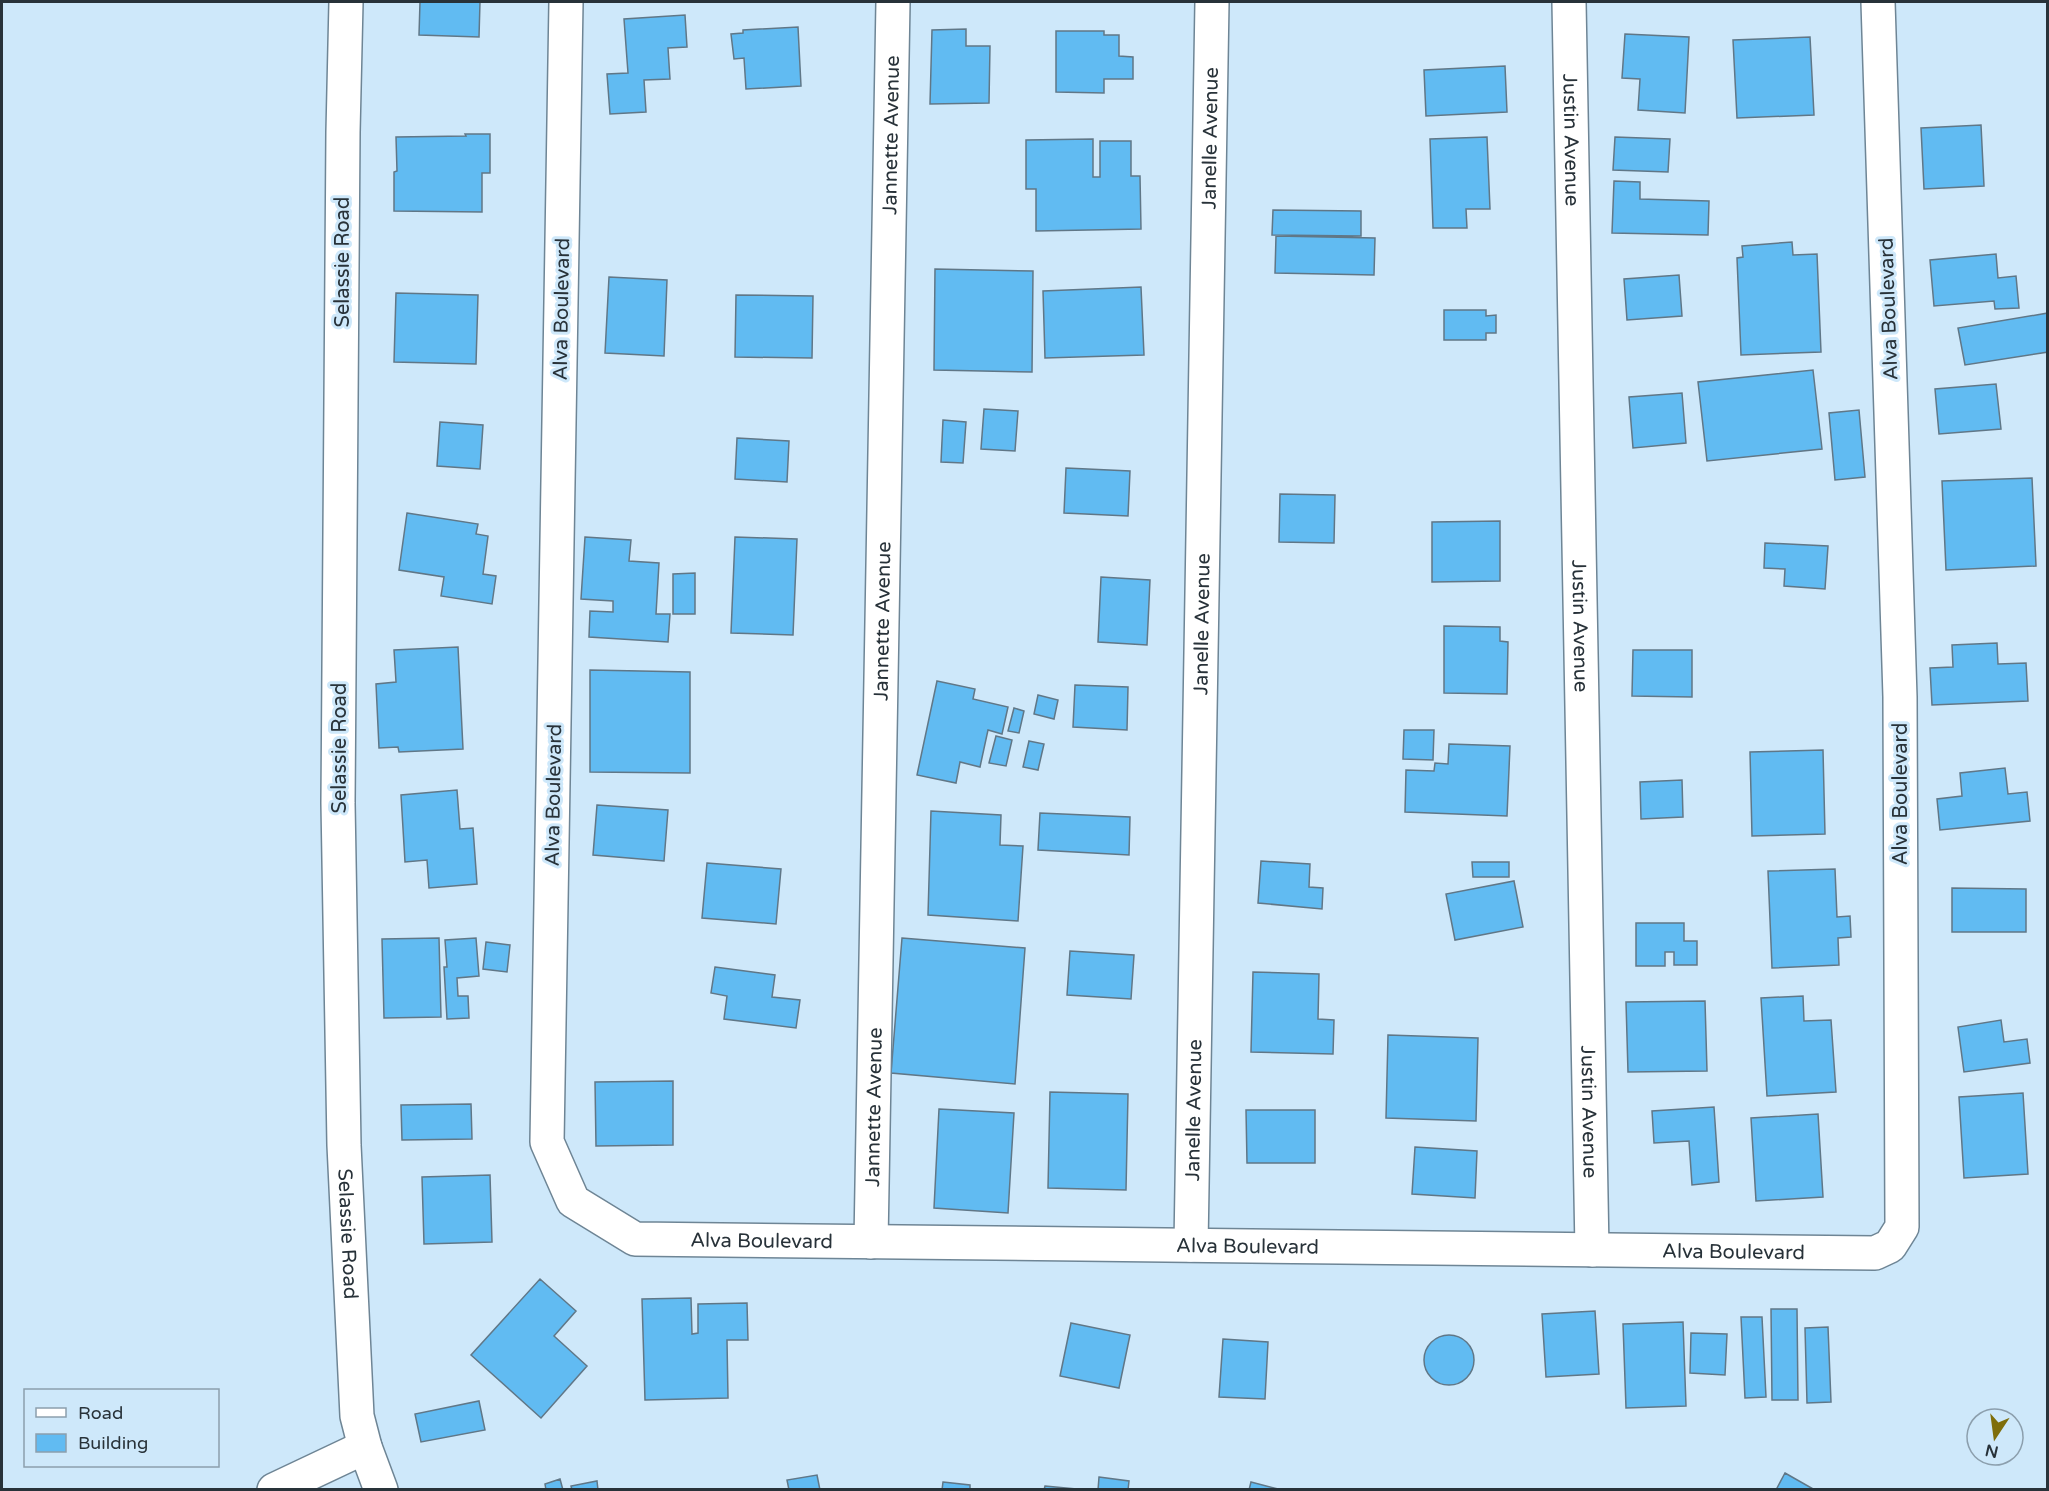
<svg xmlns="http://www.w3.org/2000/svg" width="2049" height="1491" font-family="'Varela Round',sans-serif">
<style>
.building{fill:#61bbf2;stroke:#607787;stroke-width:1.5}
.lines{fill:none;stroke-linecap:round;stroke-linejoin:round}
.street-casing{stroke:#6e8595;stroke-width:36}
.street{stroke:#fff;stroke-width:33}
.labels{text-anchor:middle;stroke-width:6;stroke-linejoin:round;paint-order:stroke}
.street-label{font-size:20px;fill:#283239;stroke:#cee8fa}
</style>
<rect width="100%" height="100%" fill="#cee8fa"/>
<path class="building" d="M420,2H480L479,37L419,35Z
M685,15L687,47L668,48L670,79L644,80L646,112L610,114L607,74L628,73L624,19Z
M798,27L801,86L746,89L744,58L734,59L731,34L743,33V30Z
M966,29V46H990L989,103L930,104L932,30Z
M1056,31H1104V35H1119V56L1133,57V79H1104V93L1056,92Z
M1625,34L1689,37L1685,113L1638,110L1640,79L1622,78Z
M1810,37L1814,115L1737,118L1733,40Z
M1505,66L1507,112L1426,116L1424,70Z
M1981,125L1984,186L1924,189L1921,128Z
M465,134H490V173H482V212L394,211V172L397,171L396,137L466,136Z
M1487,137L1490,209H1466L1467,228H1433L1430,139Z
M1615,137L1670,139L1668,172L1613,170Z
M1093,139V177H1100V141H1131V176H1140L1141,229L1036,231V189H1026V140Z
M1614,181L1640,182V199L1709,201L1708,235L1612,233Z
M1273,210L1361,211V236L1272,235Z
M1276,236L1375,238L1374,275L1275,273Z
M1792,242L1793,255L1817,254L1821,352L1741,355L1737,258L1743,257L1742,246Z
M1996,254L1998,278L2016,276L2019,308L1995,309L1994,301L1934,306L1930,260Z
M935,269L1033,271L1032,372L934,370Z
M1679,275L1682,316L1627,320L1624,279Z
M609,277L667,280L664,356L605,353Z
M1141,287L1144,355L1045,358L1043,291Z
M396,293L478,295L476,364L394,362Z
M736,295L813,296L812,358L735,357Z
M1444,310H1486V316L1496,315V333H1486V340H1444Z
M2048,313V352L1965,365L1958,328Z
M1813,370L1822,449L1707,461L1698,382Z
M1996,384L2001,429L1939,434L1935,389Z
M1682,393L1686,443L1633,448L1629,397Z
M984,409L1018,411L1015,451L981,449Z
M1859,410L1865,477L1835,480L1829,413Z
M943,420L966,422L963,463L941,462Z
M440,422L483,425L480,469L437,466Z
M737,438L789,441L787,482L735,479Z
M1066,468L1130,471L1128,516L1064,513Z
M2032,478L2036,566L1946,570L1942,481Z
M1280,494L1335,495L1334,543L1279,542Z
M407,513L478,524L476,534L488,536L483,574L496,576L492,604L441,596L444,577L399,570Z
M1500,521V581L1432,582V522Z
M585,537L631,540L629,561L659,563L656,614H670L668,642L589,637L590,611L613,612V601L581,599Z
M735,537L797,539L793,635L731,633Z
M1765,543L1828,546L1825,589L1784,586L1785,569L1764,568Z
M695,573V614H673V574Z
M1101,577L1150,580L1147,645L1098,642Z
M1444,626L1500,627V641L1508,642L1507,694L1444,693Z
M1997,643L1998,664L2026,663L2028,701L1932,705L1930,668L1953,667L1952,645Z
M458,647L463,749L399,752L398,747L379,748L376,684L396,682L394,650Z
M1633,650H1692V697L1632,696Z
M590,670L690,672V773L590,772Z
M937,681L975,689L973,699L1008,707L1002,734L988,730L980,767L960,762L956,783L917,775Z
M1075,685L1128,687L1127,730L1073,727Z
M1038,695L1058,700L1054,719L1034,714Z
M1014,708L1024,711L1019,733L1008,731Z
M1404,730H1434L1433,760L1403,759Z
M996,736L1012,740L1006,766L989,763Z
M1029,741L1044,744L1038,770L1023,767Z
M1449,744L1510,746L1507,816L1405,812L1406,770L1434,771L1435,763L1448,764Z
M1823,750L1825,834L1752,836L1750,752Z
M2005,768L2008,794L2027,792L2030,821L1940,830L1937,799L1962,796L1960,773Z
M1682,780L1683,817L1641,819L1640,782Z
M457,790L460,829L473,828L477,884L429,888L427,860L405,862L401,795Z
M597,805L668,810L664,861L593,855Z
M931,811L1001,815L1000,845L1023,846L1018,921L928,915Z
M1040,813L1130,817L1129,855L1038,850Z
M1261,861L1310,864L1309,887L1323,888L1322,909L1258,903Z
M1472,862H1509V877H1473Z
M707,863L781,869L776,924L702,918Z
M1835,869L1837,917L1850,916L1851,937L1838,938L1839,965L1772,968L1768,871Z
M1514,881L1523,927L1455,940L1446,894Z
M1952,888L2026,889V932H1952Z
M1636,923H1684V941H1697V965H1674V952H1665V966H1636Z
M439,938L441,1017L384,1018L382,939Z
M476,938L479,976L457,978L458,996H468L469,1018L447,1019L444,967H447L445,940Z
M902,938L1025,948L1015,1084L891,1073Z
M486,942L510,945L507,972L483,969Z
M1070,951L1134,955L1131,999L1067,995Z
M715,967L775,975L772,997L800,1000L796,1028L724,1019L727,996L711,993Z
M1253,972L1319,974L1318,1019L1334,1020L1333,1054L1251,1052Z
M1803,996L1804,1021L1831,1020L1836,1092L1767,1096L1761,998Z
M1705,1001L1707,1071L1628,1072L1626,1002Z
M2001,1020L2004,1042L2027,1039L2030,1063L1964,1072L1958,1027Z
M1388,1035L1478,1038L1476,1121L1386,1118Z
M673,1081V1145L596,1146L595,1082Z
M1050,1092L1128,1094L1126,1190L1048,1188Z
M2023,1093L2028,1174L1964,1178L1959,1097Z
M471,1104L472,1139L402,1140L401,1105Z
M1714,1107L1719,1182L1692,1185L1689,1141L1654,1143L1652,1111Z
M939,1109L1014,1113L1008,1213L934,1208Z
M1246,1110H1315V1163H1247Z
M1818,1114L1823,1197L1756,1201L1751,1118Z
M1415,1147L1477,1151L1475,1198L1412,1194Z
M490,1175L492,1242L424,1244L422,1177Z
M540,1279L576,1311L554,1336L587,1366L541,1418L471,1355Z
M691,1298L692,1334L698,1333V1304L747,1303L748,1340H727L728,1398L645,1400L642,1299Z
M1771,1309H1797L1798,1400H1772Z
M1595,1311L1599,1374L1546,1377L1542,1314Z
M1741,1317H1762L1766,1397L1745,1398Z
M1683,1322L1686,1406L1626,1408L1623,1324Z
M1071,1323L1130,1335L1119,1388L1060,1376Z
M1828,1327L1831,1402L1807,1403L1805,1328Z
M1691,1333L1727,1334L1725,1375L1690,1373Z
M1424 1360a25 25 0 1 1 50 0a25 25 0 1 1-50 0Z
M1223,1339L1268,1342L1265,1399L1219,1397Z
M479,1401L485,1430L421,1442L415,1414Z
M1785,1473L1815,1490H1776Z
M817,1475L820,1490H789L787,1480Z
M1099,1477L1129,1481L1128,1490H1098Z
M1099,1477L1129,1481L1128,1490H1098Z
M560,1479L563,1490H546L545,1484Z
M597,1481L598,1490H572L571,1486Z
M943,1482L970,1485V1490H942Z
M1251,1482L1282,1490H1249Z
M1045,1486L1076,1489V1490H1044Z
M1045,1486L1076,1489V1490H1044Z"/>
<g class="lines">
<g class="street-casing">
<g id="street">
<path id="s1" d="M346,2L343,132L338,803L344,1145L357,1416L365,1447L381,1490"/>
<path id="s2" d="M566,2L547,1142L573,1201L635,1239L1875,1253L1890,1246L1902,1227L1900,697L1878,2"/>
<path id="s3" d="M1569,2L1592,1250"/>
<path id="s4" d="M871,1242L893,2"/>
<path id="s5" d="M1191,1245L1212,2"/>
<path d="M274,1490L365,1447"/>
</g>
</g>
<use href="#street" class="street"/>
</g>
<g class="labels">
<g class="street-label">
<text dy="7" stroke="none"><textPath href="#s4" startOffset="1107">Jannette Avenue</textPath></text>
<text dy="7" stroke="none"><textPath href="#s5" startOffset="1107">Janelle Avenue</textPath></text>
<text dy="7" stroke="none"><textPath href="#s3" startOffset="138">Justin Avenue</textPath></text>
<text transform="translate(342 262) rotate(-90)" y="7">Selassie Road</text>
<text transform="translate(561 309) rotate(-89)" y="7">Alva Boulevard</text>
<text transform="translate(1888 309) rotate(-92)" y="7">Alva Boulevard</text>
<text dy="7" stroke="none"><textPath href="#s4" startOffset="621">Jannette Avenue</textPath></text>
<text dy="7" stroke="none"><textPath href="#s5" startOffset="621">Janelle Avenue</textPath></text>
<text dy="7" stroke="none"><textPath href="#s3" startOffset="624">Justin Avenue</textPath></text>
<text transform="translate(339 748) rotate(-90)" y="7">Selassie Road</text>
<text transform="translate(1900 794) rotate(-90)" y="7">Alva Boulevard</text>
<text transform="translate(553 795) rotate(-89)" y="7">Alva Boulevard</text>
<text dy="7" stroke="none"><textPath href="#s4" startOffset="135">Jannette Avenue</textPath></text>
<text dy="7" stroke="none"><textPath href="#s5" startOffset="135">Janelle Avenue</textPath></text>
<text dy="7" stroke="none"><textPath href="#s3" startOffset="1110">Justin Avenue</textPath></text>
<text dy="7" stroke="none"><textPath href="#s1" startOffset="1232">Selassie Road</textPath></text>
<text dy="7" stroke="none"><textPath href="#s2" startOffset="1404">Alva Boulevard</textPath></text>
<text dy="7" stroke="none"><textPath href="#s2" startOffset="1890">Alva Boulevard</textPath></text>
<text dy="7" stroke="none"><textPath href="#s2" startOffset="2376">Alva Boulevard</textPath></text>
</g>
</g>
<rect width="2049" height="1491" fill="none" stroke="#283239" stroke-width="6"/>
<rect x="24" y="1389" width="195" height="78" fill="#cee8fa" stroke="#8c9fad" stroke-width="1.5"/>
<rect x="36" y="1408" width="30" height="9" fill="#ffffff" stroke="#8c9fad" stroke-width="1.5"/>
<text x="78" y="1419" font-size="18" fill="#283239">Road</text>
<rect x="36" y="1434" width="30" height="18" fill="#61bbf2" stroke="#8c9fad" stroke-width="1.5"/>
<text x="78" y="1449" font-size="18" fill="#283239">Building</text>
<g transform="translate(1995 1437) rotate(193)"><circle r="28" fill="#cee8fa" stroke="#8c9fad" stroke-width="1.5"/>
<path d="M0-4.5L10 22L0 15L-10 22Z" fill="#7f6e0b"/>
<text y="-9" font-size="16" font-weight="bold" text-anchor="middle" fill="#283239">N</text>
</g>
</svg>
